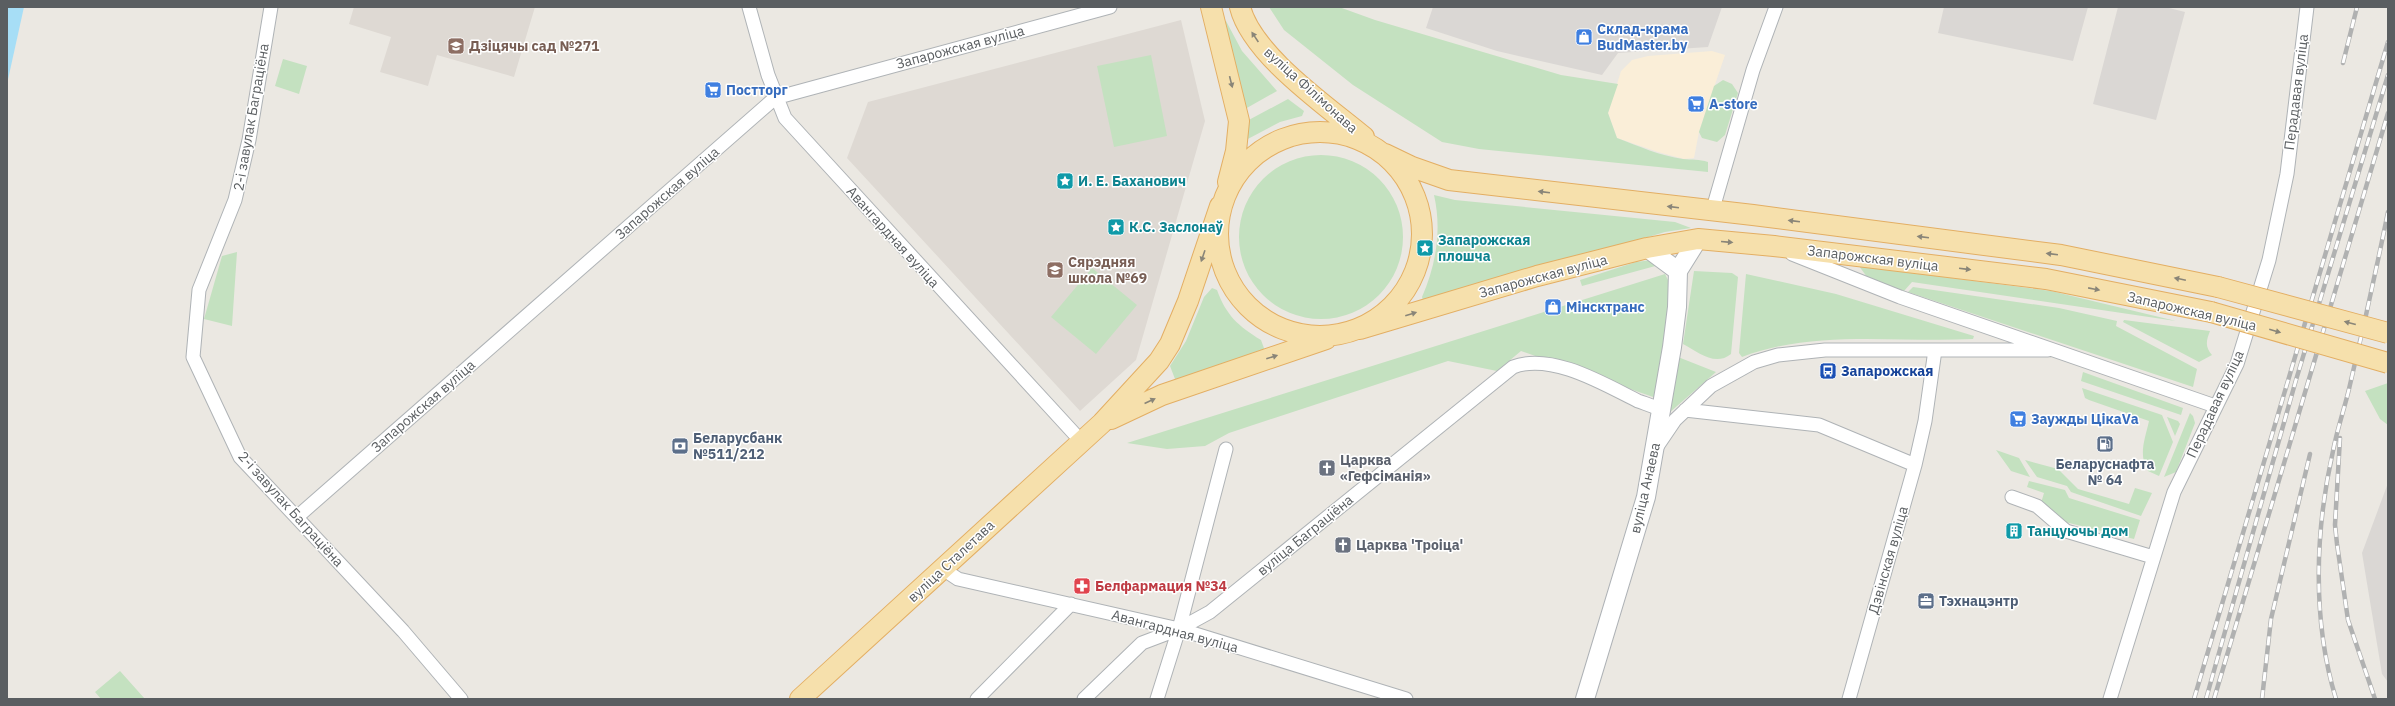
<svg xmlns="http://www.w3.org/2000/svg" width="2395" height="706" font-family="'IBM Plex Sans',sans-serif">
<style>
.commercial{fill:#faeed8}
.industrial{fill:#dad7d4}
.education{fill:#ded9d3}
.green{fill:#c4e1c0}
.water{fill:#a7def6}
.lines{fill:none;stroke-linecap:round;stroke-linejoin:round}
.street-casing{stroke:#afb3b6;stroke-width:15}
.secondary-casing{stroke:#aeb2b6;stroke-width:20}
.primary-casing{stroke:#e3ae63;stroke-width:22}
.street{stroke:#fff;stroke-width:13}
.secondary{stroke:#fff;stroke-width:18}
.primary{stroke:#f6e0ac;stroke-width:20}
.rail-casing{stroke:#b0b1b1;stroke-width:4.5}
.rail{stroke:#fff;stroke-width:3;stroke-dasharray:9;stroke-linecap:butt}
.primary-bridge-casing{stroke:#e3ae63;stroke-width:22;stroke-linecap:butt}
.primary-bridge{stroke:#f6e0ac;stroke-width:20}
.oneway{fill:#898578}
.labels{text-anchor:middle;stroke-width:3;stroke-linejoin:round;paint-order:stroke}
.shop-label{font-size:14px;font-weight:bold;fill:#366cbe;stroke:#fff;text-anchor:start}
.education-label{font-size:14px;font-weight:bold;fill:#785e54;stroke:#fff;text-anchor:start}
.street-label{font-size:14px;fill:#5a5e61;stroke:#fff}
.culture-label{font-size:14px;font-weight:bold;fill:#0d838f;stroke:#fff;text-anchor:start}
.transit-label{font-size:14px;font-weight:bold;fill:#164399;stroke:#fff;text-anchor:start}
.service-label{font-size:14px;font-weight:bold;fill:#4e5e75;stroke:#fff;text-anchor:start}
.worship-label{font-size:14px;font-weight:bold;fill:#5b616d;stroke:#fff;text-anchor:start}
.health-label{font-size:14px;font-weight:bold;fill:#be3a42;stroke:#fff;text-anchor:start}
</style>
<rect width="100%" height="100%" fill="#ebe8e2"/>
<path class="commercial" d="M1712,51L1725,55L1699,132L1694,158L1684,159L1658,152L1617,138L1608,113L1621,71L1632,60L1648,56Z"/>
<path class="industrial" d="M1433,7H1722L1708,47L1618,53L1602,75L1497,51L1426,28Z
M1944,7H2088L2073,61L1938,33Z
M2118,7H2165L2185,12L2156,120L2093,104Z
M2388,483V682L2382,674L2362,553Z"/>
<path class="education" d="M354,7H535L514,77L437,55L428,86L380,72L391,37L349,24Z
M1181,20L1205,121L1136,360L1080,411L847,158L868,102Z"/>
<path class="green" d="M1269,7H1339L1375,20L1561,75L1618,84L1608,113L1617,138C1638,146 1661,156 1683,159C1692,160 1699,159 1708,162V172L1479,149L1442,142L1353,85L1284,30Z
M1226,21L1242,51L1277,91L1245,109L1222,23Z
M1151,55L1167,136L1114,147L1097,66Z
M283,59L307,66L299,94L275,86Z
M1723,80L1732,84L1738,93L1725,135L1717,142L1702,138L1699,132L1714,86Z
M1288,99L1304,111L1302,116L1280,122L1244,141L1245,122Z
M1239 237a82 82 0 1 1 164 0a82 82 0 1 1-164 0Z
M1434,195L1455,200L1675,222L1691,228L1665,232L1424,303L1422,297C1436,265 1442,230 1434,195Z
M237,252L232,326L204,319L222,256Z
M1652,260L1659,265L1582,286L1580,280L1636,262Z
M1859,266L2051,291L2176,321L1912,282L1904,291L1867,277Z
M1092,268L1137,305L1096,354L1051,317Z
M1694,271L1732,273L1738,277L1731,354C1715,367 1698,352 1683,344Z
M1665,274L1669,282L1671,292L1656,398L1521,351L1497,371L1448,361L1229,433L1205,446L1167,449L1127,443Z
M1746,274L1836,294L1974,336L1973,339C1897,343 1815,329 1742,357L1739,353Z
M1913,287L2059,308L2117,321L2116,326L2197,369L2193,387L1908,292Z
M1212,288L1217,290C1226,315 1238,326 1261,340L1265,351L1182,380L1175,379L1170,366L1186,341L1204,297Z
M2124,320L2210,331C2206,341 2205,347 2212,355L2199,362L2123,322Z
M1678,357L1716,372L1669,413Z
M2083,372L2183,408L2181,415L2081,381Z
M2388,383V425L2380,419L2365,391Z
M2082,388L2162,415L2173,442L2159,476L2148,471C2138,455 2145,439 2149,421L2089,400L2085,398Z
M2190,413L2193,416L2195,423L2176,472L2164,477Z
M2167,417L2178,421L2180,424L2175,436Z
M1996,450L2019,458L2030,477L2011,471Z
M2025,460L2058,469L2078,489L2129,504L2135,488L2152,493L2141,516L2071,492L2067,486L2037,477Z
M2029,481L2065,490L2069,498L2140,520L2134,539L2061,521L2041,503L2044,493L2027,487Z
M120,671L145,699H101L95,692Z"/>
<path class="water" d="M7,7H24L7,84Z"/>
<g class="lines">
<g class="street-casing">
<path id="street" d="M271,7L249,140L235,200L199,290L193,357L240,457L403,631L461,699
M749,7L768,75L785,118L1081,441
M1712,212L1753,70L1776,7
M1792,254L1900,297L2215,406
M1685,410L1819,425L1915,465
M1656,448L1675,420L1711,386L1754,362L1778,355L1825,350H2048
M2012,497L2037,506L2066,531L2153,557
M297,517L775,98L1110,7
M943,569L958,579L1179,629L1406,699
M977,699L1071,604
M1084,699L1142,643L1179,629L1210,612L1513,367C1551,352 1604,384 1638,401C1646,404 1654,406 1661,410
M1157,699L1179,629L1226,449
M1849,699L1915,465L1925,421L1935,350
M2110,699L2174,492L2237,364L2269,260L2287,174L2307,7"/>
</g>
<g class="secondary-casing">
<path id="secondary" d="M1647,248L1678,271
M1585,699L1646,497L1672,347L1677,307L1678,271L1698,239"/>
</g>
<g class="primary-casing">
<path id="primary" d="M1211,7L1239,121L1236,151L1228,182
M1240,7C1252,55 1327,106 1364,137
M1218 234a102 102 0 1 1 204 0a102 102 0 1 1-204 0Z
M1385,154L1412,167L1449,180L1753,215L2061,255L2218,287
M1360,329L1537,276L1647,248L1698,239L1774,246L2046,279L2211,312
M1111,419L1162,395L1326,339
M800,699L1102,423L1159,361L1170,344L1188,301L1220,206"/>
</g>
<use href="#street" class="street"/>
<use href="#secondary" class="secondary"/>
<use href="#primary" class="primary"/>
<g class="rail-casing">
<path id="rail" d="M2343,63L2357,7
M2340,438L2335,525L2337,544L2348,620L2375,699
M2194,699L2388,42
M2206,699L2296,380L2388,75
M2214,699L2388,113
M2262,699L2271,619L2310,454
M2336,699C2312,620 2315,531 2333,451C2337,430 2344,410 2349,389C2363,330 2376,271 2388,212"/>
</g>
<use href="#rail" class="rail"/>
<g class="primary-bridge-casing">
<path id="primary-bridge" d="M2218,287L2388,333
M2211,312L2388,363"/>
</g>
<use href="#primary-bridge" class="primary-bridge"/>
</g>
<defs><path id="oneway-solid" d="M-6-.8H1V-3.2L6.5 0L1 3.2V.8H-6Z"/></defs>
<g class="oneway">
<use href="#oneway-solid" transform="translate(1255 37) rotate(-124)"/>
<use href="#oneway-solid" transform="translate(1231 82) rotate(76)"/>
<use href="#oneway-solid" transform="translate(1544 192) rotate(-173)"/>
<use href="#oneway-solid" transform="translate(1673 207) rotate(-173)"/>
<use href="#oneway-solid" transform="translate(1794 221) rotate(-173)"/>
<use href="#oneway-solid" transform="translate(1923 237) rotate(-173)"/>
<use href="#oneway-solid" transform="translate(1727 242) rotate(5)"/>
<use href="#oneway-solid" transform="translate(2052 254) rotate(-173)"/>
<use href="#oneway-solid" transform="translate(1203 256) rotate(109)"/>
<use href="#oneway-solid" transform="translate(1965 269) rotate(7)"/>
<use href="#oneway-solid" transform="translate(2180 279) rotate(-168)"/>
<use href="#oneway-solid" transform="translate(2094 289) rotate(11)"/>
<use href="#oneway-solid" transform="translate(1411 314) rotate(-17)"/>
<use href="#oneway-solid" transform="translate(2350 323) rotate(-165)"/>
<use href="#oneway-solid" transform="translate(2275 331) rotate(16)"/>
<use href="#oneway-solid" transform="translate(1272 357) rotate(-18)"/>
<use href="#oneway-solid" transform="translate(1150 401) rotate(-25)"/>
</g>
<defs>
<g id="shop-square" transform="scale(0.9)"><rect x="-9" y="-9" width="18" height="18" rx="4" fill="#3f7fe0" stroke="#fff"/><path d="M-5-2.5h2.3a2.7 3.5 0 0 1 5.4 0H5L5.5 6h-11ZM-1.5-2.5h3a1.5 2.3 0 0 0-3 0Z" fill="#fff"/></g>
<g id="school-square" transform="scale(0.9)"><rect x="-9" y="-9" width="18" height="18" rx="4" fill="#8d6e63" stroke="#fff"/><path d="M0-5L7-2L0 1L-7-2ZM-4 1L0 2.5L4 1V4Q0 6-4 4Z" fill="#fff"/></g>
<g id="supermarket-square" transform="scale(0.9)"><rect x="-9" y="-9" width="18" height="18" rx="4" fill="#3f7fe0" stroke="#fff"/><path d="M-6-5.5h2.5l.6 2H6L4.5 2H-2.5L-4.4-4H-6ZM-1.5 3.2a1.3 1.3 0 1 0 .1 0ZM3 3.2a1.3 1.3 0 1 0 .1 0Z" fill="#fff"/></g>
<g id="sight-square" transform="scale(0.9)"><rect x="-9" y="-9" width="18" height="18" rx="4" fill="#0f9aa8" stroke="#fff"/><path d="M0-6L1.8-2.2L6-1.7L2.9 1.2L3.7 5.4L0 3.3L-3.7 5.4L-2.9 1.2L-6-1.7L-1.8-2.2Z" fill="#fff"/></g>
<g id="bus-square" transform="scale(0.9)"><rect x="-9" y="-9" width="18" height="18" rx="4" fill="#1a4fb4" stroke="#fff"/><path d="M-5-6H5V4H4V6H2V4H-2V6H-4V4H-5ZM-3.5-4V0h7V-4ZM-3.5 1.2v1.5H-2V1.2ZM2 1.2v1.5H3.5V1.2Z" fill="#fff"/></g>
<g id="fuel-square" transform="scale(0.9)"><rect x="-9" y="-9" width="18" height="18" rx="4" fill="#5c6f8a" stroke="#fff"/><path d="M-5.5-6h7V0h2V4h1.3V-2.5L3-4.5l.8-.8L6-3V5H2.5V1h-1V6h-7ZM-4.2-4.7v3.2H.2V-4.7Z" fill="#fff"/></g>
<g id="bank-square" transform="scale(0.9)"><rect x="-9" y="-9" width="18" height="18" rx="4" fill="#5c6f8a" stroke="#fff"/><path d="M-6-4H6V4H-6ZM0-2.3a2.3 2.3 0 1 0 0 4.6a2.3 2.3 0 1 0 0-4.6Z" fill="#fff"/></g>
<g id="church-square" transform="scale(0.9)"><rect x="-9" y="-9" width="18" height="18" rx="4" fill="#6b7280" stroke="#fff"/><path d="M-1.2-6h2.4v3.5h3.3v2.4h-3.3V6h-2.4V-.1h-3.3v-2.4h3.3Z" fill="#fff"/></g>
<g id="building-square" transform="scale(0.9)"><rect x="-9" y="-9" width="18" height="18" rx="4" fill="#0f9aa8" stroke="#fff"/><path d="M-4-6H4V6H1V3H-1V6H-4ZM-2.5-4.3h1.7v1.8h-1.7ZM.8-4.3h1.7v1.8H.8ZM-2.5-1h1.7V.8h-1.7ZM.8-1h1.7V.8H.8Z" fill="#fff"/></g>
<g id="pharmacy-square" transform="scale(0.9)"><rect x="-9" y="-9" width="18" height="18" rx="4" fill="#e0444e" stroke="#fff"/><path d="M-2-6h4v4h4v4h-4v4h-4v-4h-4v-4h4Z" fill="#fff"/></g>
<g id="office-square" transform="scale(0.9)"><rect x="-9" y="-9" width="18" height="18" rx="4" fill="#5c6f8a" stroke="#fff"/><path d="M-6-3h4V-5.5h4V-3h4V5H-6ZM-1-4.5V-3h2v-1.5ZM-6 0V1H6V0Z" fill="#fff"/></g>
</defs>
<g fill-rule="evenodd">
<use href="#shop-square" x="1584" y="37"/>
<use href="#school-square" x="456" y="46"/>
<use href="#supermarket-square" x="713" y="90"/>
<use href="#supermarket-square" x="1696" y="104"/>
<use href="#sight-square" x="1065" y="181"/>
<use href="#sight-square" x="1116" y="227"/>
<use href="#sight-square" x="1425" y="248"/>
<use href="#school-square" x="1055" y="270"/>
<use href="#shop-square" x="1553" y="307"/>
<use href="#bus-square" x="1828" y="371"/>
<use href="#supermarket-square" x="2018" y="419"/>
<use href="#fuel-square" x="2105" y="444"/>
<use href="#bank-square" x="680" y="446"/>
<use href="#church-square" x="1327" y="468"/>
<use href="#building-square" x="2014" y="531"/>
<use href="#church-square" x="1343" y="545"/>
<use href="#pharmacy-square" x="1082" y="586"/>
<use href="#office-square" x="1926" y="601"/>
</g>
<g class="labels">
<g class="shop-label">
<text x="1597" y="34">Склад-крама<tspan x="1597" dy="16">BudMaster.by</tspan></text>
<text x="726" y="95">Постторг</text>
<text x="1709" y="109">А-store</text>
<text x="1566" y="312">Мінсктранс</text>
<text x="2031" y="424">Заужды ЦікаVа</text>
</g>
<g class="education-label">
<text x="469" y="51">Дзіцячы сад №271</text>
<text x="1068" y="267">Сярэдняя<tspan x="1068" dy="16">школа №69</tspan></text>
</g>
<g class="street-label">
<text transform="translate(960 47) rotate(-15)" y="5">Запарожская вуліца</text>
<text transform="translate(1311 90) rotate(42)" y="5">вуліца Філімонава</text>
<text transform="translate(2296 92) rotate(-83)" y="5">Перадавая вуліца</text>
<text transform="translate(251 117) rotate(-80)" y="5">2-і завулак Баграціёна</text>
<text transform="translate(667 193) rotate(-41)" y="5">Запарожская вуліца</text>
<text transform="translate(893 237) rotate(48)" y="5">Авангардная вуліца</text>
<text transform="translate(1873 258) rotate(7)" y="5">Запарожская вуліца</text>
<text transform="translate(1543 276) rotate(-15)" y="5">Запарожская вуліца</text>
<text transform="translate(2192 311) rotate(13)" y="5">Запарожская вуліца</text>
<text transform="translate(2215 404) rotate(-65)" y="5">Перадавая вуліца</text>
<text transform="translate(423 406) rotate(-41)" y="5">Запарожская вуліца</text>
<text transform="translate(1645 488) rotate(-77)" y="5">вуліца Анаева</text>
<text transform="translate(291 509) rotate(48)" y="5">2-і завулак Баграціёна</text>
<text transform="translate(1305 535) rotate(-39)" y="5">вуліца Баграціёна</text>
<text transform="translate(1888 560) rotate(-74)" y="5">Дзвінская вуліца</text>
<text transform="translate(951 561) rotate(-43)" y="5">вуліца Сталетава</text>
<text transform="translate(1175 631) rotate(15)" y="5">Авангардная вуліца</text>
</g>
<g class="culture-label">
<text x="1078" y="186">И. Е. Баханович</text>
<text x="1129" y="232">К.С. Заслонаў</text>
<text x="1438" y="245">Запарожская<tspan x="1438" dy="16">плошча</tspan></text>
<text x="2027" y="536">Танцуючы дом</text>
</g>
<g class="transit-label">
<text x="1841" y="376">Запарожская</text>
</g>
<g class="service-label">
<text x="693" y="443">Беларусбанк<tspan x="693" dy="16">№511/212</tspan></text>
<text x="2105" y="469" text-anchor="middle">Беларуснафта<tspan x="2105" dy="16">№ 64</tspan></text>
<text x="1939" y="606">Тэхнацэнтр</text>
</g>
<g class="worship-label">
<text x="1340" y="465">Царква<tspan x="1340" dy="16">«Гефсіманія»</tspan></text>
<text x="1356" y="550">Царква 'Троіца'</text>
</g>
<g class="health-label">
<text x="1095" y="591">Белфармация №34</text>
</g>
</g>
<rect width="2395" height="706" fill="none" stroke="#5a5e61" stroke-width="16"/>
</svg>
